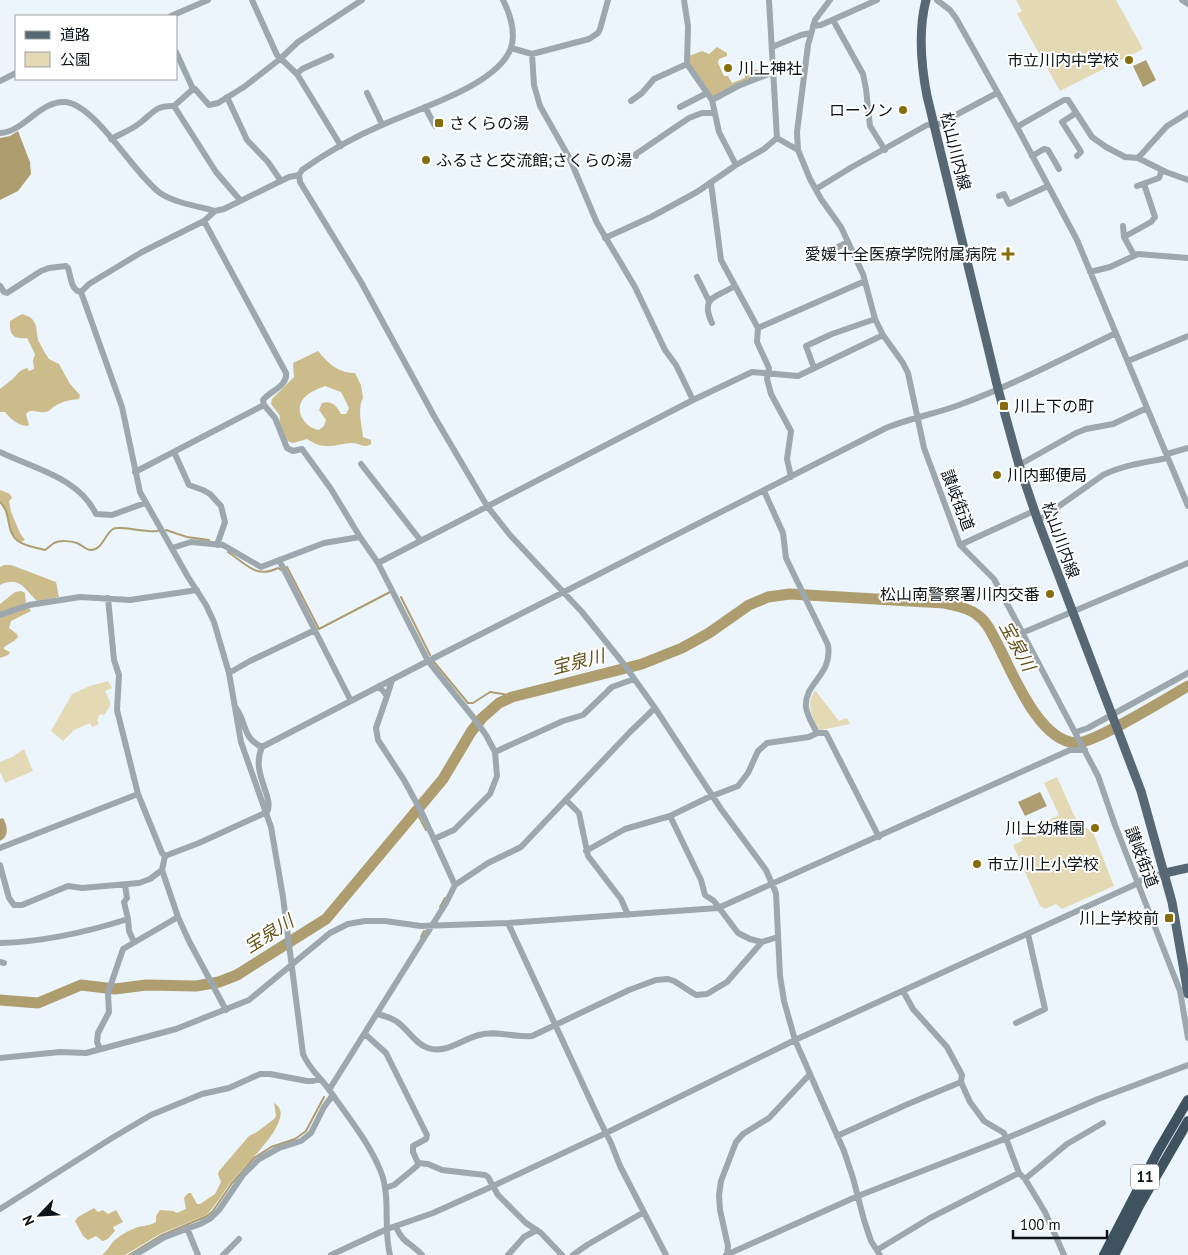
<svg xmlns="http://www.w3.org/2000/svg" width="1188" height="1255" font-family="'PT Sans','Noto Sans JP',sans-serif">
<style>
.green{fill:#e4d9b5}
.forest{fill:#ccbc8c;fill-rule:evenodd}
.water{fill:#ae9e6f}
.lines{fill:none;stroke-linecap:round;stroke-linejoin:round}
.stream{stroke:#ae9e6f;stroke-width:2}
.river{stroke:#ae9e6f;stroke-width:11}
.minor{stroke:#9da7ae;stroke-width:6}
.major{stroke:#576874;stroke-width:9}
.highway{stroke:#3e5260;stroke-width:10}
.poi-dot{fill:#866d0b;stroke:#fff;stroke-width:2}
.labels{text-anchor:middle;stroke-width:4;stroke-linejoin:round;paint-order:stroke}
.shield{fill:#fff;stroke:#555a5f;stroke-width:1}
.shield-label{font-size:15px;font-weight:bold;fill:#0c141a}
.poi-label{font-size:16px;fill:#0c141a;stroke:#fff;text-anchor:end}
.street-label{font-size:16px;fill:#0c141a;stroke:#fff}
.water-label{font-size:18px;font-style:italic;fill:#64531b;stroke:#fff}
</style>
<rect width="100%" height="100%" fill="#ecf5fc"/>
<path class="green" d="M1016,0H1116L1143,49L1060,91L1017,14L1022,11Z
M108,681L112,688L105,691C111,704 113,703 104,715L100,714L97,720L99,724L92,727L90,723L74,730L63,741L51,731L72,694L90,686Z
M815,690L839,721L847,718L850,724L821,730L818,729C811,715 806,704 815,690Z
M24,749L33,771L5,783L0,772V762L12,757Z
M1057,777L1077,822L1093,832L1114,886L1062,909L1056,904L1045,909L1040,906L1013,845L1022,841L1021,837L1038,829L1036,826L1059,815L1044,783Z"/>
<path class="forest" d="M717,47L727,53V56L719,59L718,63L724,76H728L732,83L745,78L744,73C748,67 755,68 761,72L762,74L713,97L689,63V56L702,51L709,54Z
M22,314L30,317L33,320L36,326L38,340L45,353L49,359L59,364L70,384L80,395L79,399C70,400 63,401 55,406C52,408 49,412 45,412C37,414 32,407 26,414L29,425L27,426C18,425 10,419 5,412H0V389C3,386 7,384 10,381C17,376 17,371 27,368L29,371L34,369L33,360L35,354L27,338C14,339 9,336 10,321Z
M318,351C328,363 338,373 355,373L361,385L363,398C357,409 362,426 363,437L371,440V444C363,449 360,443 352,443C343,443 334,447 325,446C318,446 312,442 307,439L293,443L287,441L279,424L280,416L271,404L272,399L294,377L293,363ZM325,386L341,392L349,408L346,414H341C337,406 332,400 322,403L319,410L326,420L324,426L319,430C305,428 293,410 304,398C309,392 318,389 325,386Z
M0,490L10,494L12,498L9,501L11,512L20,533L25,540L21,542L13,536L11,531L5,511L0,503Z
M4,565H11L56,582L59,597L37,601C25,590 20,575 0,585V567Z
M21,591L25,593L26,603L31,611L11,621L9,628L17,634L18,637L14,641L4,647V649L10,652L8,655L0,658V604L15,592Z
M274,1103C299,1116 246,1164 237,1175C227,1186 220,1199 211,1210L206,1215L160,1234L125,1255H102C107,1251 109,1247 112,1243C117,1237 126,1232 133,1229C140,1225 148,1227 156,1222V1216L160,1210L173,1211L177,1213L186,1209L184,1198L188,1193H191L197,1204H200L215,1194L221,1182L218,1174L219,1171L249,1136L257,1132L274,1119L276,1116Z
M94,1208L98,1212L103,1210L108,1214L116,1210L123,1222L113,1227L115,1231C110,1236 109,1240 102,1241L96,1236L88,1240L83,1236L75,1221L78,1217Z"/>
<path class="water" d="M1146,60L1156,80L1143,87L1133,66Z
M18,131L30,162L31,174L18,191L0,200V138L10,136Z
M1040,792L1047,806L1025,816L1018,802Z
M3,818C8,826 9,837 0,841V819Z"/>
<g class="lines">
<path class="stream" d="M0,502C12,512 5,532 18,541C26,547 36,547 45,550C48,548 51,545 54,543C60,540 71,541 77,543C82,545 86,550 91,550C102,550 105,534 113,529C118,525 146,533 158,531
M166,530L187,537L209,540
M228,552C246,564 256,579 278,568L281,570
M285,568L287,567L319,629L390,592
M401,597L430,655
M434,662L468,703H473L490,692L503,694L512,697
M416,811L426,830
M440,907L445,898
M421,937L424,931
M129,1255L160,1236L207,1216L213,1211L232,1183L254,1158L271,1147L295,1139L306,1131L324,1097"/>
<path class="river" d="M0,1000L38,1003L81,985L115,989L146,985L196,986L219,982L237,975L326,919L443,779L471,732L482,718L499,703L512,697L642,664L682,648L709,633L749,605L768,597L790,594L944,603C955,606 967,607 976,614C987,621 992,634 998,645C1013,674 1039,741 1076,743C1093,744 1169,697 1188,686"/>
<path class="minor" d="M252,0L277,55L297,74L341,146
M503,0C510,14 516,32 511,48C497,86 416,109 382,125C354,137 326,153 302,170L299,175L300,182L361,282L434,416L487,506L510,535L582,612L623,663L655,708L721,809L766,870L776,893L780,976L784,1001L795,1040L844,1151L853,1178L864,1220L871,1241L880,1255
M684,0L688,26L687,64L712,100L719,132L736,165
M769,0L777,138
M830,0L815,20L808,45L797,132L798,150L810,179L821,199L841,227L863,274L875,319L883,335L903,363L908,373L924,448L960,545L994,579L1098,776L1115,825L1180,991L1187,989
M937,0L950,10L956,18L1017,127L1077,240L1188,506
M1182,0L1188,4
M171,16L208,0
M833,20L863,74L866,89L870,126L885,150
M813,26L821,25L877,0
M772,47L801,35L811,33
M511,48L532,54L589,39L598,33L600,29L608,0
M176,52L193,89
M532,54L534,85L540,106L570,159L597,223L635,287L665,350L676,365L693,400
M297,74L302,69L331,56
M0,81L16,73
M367,93L382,124
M227,97L247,140L268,162L281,181
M712,100L738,86L774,72
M631,101L642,93L654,79L687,64
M174,106L216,172L240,200
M425,107L435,126
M680,107L707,93
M1076,113L1062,122L1080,150L1081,152L1077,156
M1017,127L1064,100H1068L1092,137L1106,147L1125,157L1138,158L1166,172L1188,180
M0,133C24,132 39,101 65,102C95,104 134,174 160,193C175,203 197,206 215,211
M777,138L798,150
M111,139C120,134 131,130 140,123C153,113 156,105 174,106L193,89H195L209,105L218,103L244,87L280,59L298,42L362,0
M636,156V154L689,118L702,113H714
M1032,156L1044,149L1048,150L1059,169
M1138,158L1167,126L1188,113
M711,183L721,260L758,328L757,342L769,368L767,379L771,394L791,431L787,459L791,477
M1137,186L1159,178L1162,170
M816,189L852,167L927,125L939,124L997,93
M999,196L1004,194L1009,204L1048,186
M204,221L286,373C288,386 270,391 263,400L264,405L275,418L287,448L293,451L302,449L331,489L360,537L378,563L428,661L473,717L486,735L495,752L497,776L490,794L454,830L434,839
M1123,226L1124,237
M605,238L651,217L697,192L736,165L764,149L777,138
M828,252L848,242
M1134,255L1124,237L1151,222L1155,217L1144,184
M1090,272L1110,267L1138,254L1188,258
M697,277L709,301
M0,286L4,292L7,293L41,271L49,268L66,266L68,268C71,277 71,291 81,292
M81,292L122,407L140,492L188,577L206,605L214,622L229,673L241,742L271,827L283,897L303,1054C309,1069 321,1078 330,1091C348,1117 369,1142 381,1172C391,1198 383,1228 390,1255
M81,292L89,284L142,252L204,221L215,211L224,209L289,177L299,175
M712,323C700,297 715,298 735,286
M758,328L865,281
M1128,361L1188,336
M814,368L806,346L832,334L875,319
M0,452C34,469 78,477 96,514L112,515L145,503
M174,452L189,485L203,490L210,494L221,506L225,522L217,545
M1167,454L1188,448
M361,464L421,541
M1019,465L1076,433L1086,429L1113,424L1147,408
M135,472L264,405
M764,491L783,533L786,558L828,645C833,676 804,682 806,707C807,716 813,725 817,733H826L879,837
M1038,521L1103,475C1124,465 1146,462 1168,458
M960,545L1034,511
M172,548L191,542L223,545L261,567L324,543L360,537
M279,560L351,701
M378,563L693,400L752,372L798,376L883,335
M108,598L114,660L119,675L117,710L138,794L162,853L165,856
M0,615L29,605L80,597L130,600L197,590
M1022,633L1188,563
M229,673L250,661L315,630
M379,686L387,696L376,728L378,740L404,780L422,813L455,885
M387,696L392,680
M1076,732L1088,728L1188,673
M262,747L428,661L886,428C910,418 935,414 959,405C1013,385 1064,358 1116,333
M495,752L563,721L583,715L612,687L634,679
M566,800L579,813L588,856L621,899L628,915
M670,816L701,880L705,895L714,901L738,933L750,939L762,942
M0,848L138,794
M586,851L625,829L670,816L707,798L738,786L748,773L758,751L767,743L809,737L817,733
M0,865L9,898L14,905H22L68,886L82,888L139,883L150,879L162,870L165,856L199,843L267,812C275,797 250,773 262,747C242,738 247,723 236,708
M162,870L178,917L189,941L226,1010
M128,919L129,931L134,942
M508,923L599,1119L611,1143L620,1166L666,1255
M0,943C42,942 87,932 128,919L124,902L127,898L125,885
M0,962L4,963
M903,991L913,1009L947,1047L962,1075L961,1082L970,1102L984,1121L1004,1133L1019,1173L1025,1179L1045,1212L1064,1255
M1180,991L1188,1038
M378,1014C385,1016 391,1018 396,1021C408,1029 415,1044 428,1048C447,1054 462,1039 479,1035C497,1030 514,1038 532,1036L629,990L656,980L668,979L674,981L696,995L707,994L727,982L762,942L778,937
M1016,1023L1045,1009L1028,934
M365,1034L386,1053L427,1135L426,1139L413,1146V1152L418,1163L417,1166L394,1185L385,1188
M100,1049L97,1042L98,1033L109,1012L108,993L123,949L178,917
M0,1058L60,1052L86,1053L176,1029L249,1000L330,933L348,924L365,921H385L421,926L508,923L718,908L1070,750H1085
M329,1090L446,903L455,885L488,863L521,847L630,732L655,708
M837,1136L908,1104L961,1082
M418,1163L428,1164L442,1170L485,1175L488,1177L498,1195L526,1223L541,1233L562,1255
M1025,1179L1067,1144L1103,1123
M0,1209L112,1138L151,1115L202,1094L229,1088L260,1074H270L307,1081H313L319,1079
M396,1227C404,1245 411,1242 422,1255
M187,1228L198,1255
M877,1250L930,1218L1019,1173
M135,1255L165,1237L200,1224L211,1218L219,1210L243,1175L259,1159L279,1148L301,1141L311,1133L324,1107L332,1096
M223,1255L239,1239
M331,1255L387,1229L433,1213L493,1186L606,1133L795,1040L1134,885L1143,879L1165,873
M508,1255L524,1237L537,1230
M573,1255L587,1245L644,1212
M726,1255L858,1196L1007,1138L1098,1099L1188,1065
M727,1255L728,1246L720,1210L719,1195L721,1181L736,1142L743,1134L769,1118L810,1074"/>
<path class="major" d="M926,0C918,31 921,65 927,96L998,389L1019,465L1038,521L1141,791L1172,902L1188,994
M1165,873L1188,868"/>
<path class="highway" d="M1104,1255L1158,1151L1188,1100
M1114,1255L1140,1204L1188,1121"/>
</g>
<g class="poi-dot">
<circle cx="1129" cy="60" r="5"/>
<circle cx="728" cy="68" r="5"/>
<circle cx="903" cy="110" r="5"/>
<rect x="434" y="118" width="10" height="10" rx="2.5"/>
<circle cx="426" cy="160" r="5"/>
<path d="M1005.5 246.5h5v5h5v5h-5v5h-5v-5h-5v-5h5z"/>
<rect x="999" y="401" width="10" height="10" rx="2.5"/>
<circle cx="997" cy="475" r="5"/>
<circle cx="1050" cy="594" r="5"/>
<circle cx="1095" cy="828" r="5"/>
<circle cx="977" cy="864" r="5"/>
<rect x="1164" y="913" width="10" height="10" rx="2.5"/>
</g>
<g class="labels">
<rect class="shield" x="1131" y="1164.5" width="28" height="25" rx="4"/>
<g class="shield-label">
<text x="1145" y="1182">11</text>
</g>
<g class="poi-label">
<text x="1119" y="66">市立川内中学校</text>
<text x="738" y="74" text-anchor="start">川上神社</text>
<text x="893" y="116">ローソン</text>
<text x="449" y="129" text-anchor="start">さくらの湯</text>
<text x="436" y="166" text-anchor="start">ふるさと交流館;さくらの湯</text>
<text x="997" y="260">愛媛十全医療学院附属病院</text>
<text x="1014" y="412" text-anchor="start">川上下の町</text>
<text x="1007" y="481" text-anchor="start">川内郵便局</text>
<text x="1040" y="600">松山南警察署川内交番</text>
<text x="1085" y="834">川上幼稚園</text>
<text x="987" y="870" text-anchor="start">市立川上小学校</text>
<text x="1159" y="924">川上学校前</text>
</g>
<g class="street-label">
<text transform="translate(956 151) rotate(76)" y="6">松山川内線</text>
<text transform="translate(958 500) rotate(69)" y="6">讃岐街道</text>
<text transform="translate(1061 540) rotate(70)" y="6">松山川内線</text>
<text transform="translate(1142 857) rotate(69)" y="6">讃岐街道</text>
</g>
<g class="water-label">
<text transform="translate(1017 646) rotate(61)" y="6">宝泉川</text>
<text transform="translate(578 662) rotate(-14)" y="6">宝泉川</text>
<text transform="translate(269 934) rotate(-32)" y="6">宝泉川</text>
</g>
</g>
<rect x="15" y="15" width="162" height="65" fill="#ffffff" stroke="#9ea1a3"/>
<rect x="25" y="31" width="25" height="8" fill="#576874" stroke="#9ea1a3"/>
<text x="60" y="40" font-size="15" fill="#0c141a">道路</text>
<rect x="25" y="52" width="25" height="15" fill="#e4d9b5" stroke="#9ea1a3"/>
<text x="60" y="65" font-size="15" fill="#0c141a">公園</text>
<g transform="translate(40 1215) rotate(245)" stroke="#ffffff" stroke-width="4" paint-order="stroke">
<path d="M0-4L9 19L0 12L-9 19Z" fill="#0c141a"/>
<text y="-8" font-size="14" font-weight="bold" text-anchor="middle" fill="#0c141a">N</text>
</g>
<path d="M1013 1230v8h94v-8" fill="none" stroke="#0c141a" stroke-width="2.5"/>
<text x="1020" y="1230" font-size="15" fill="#0c141a" stroke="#ffffff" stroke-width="4" paint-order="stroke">100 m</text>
</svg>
